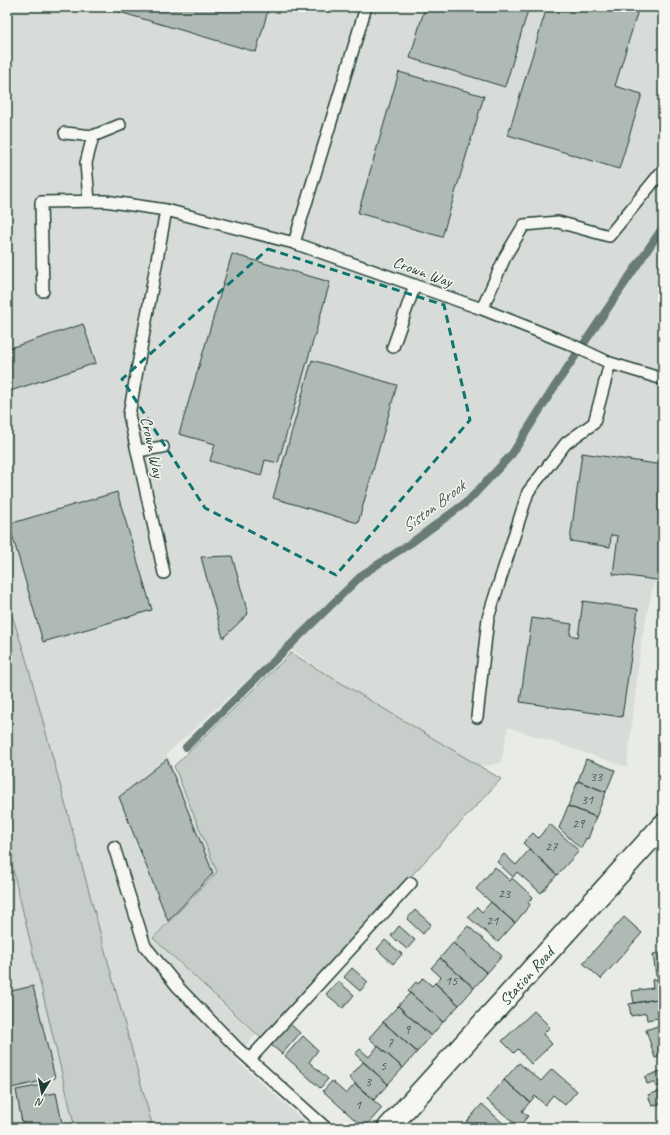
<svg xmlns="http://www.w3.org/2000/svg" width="670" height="1135" font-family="Caveat,sans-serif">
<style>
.built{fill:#d8dcd8}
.green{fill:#c7cec9;stroke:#73867e}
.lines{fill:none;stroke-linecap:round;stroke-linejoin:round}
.stream{stroke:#687c75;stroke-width:8}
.building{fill:#b0bab5;stroke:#1f3d34}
.lane-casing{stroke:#1f3d34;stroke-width:14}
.street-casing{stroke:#1f3d34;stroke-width:24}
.lane{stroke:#f6f6f2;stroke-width:11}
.street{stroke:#f6f6f2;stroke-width:21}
.marked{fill:none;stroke:#0f766e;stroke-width:3;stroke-dasharray:8 5;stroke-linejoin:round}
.labels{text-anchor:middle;stroke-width:3;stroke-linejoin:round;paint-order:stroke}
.number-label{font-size:14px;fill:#435c54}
.street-label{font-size:16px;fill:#1f3d34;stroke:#f6f6f2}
.water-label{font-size:17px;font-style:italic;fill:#445c54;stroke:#f6f6f2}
</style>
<rect width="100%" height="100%" fill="#e9ebe7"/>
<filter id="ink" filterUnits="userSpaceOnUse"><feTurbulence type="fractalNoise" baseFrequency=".025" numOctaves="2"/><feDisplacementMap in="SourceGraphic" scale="8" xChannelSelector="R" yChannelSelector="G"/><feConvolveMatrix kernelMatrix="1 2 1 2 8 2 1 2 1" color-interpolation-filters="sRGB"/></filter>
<g filter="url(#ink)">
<path class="built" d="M7,7H663V541L642,637L627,767L508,727L501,763L466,769L285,645L167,754L217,872L152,938L256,1035L234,1058L312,1128H148L25,655L7,600Z
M7,845L75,1128H7Z"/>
<path class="green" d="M7,600L25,655L153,1128H75L7,845Z
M291,653L501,779L261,1038L153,938L217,872L174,766Z"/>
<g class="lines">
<path class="stream" d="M186,747L363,574L411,543L468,501L512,454L555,386L663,227"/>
</g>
<path class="building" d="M110,7H269L256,52L109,9Z
M425,7H529L505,87L410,58Z
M547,7H639L615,86L642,94L619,169L508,135Z
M399,72L484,96L442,237L358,213Z
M232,254L330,282L278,463L265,460L261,476L210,461L215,444L179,434Z
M83,324L96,363L7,392V349Z
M312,360L397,385L358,523L273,498Z
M582,453L663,465V581L613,574L618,536L611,535L610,547L570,541Z
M117,492L152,610L43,642L9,524Z
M232,556L248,614L223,638L201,557Z
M583,601L638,609L622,717L520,702L532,618L572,624L570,635L578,637Z
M167,759L213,873L168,921L119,797Z
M586,759L615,770L606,792L578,781Z
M578,781L606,792L596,817L568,806Z
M568,806L596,817L588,839L586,838L581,849L559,828Z
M550,824L579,851L557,875L523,843L533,833L538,838Z
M530,849L557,875L541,893L517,872L513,877L497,862L504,854L516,865Z
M495,867L510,881L512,878L533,897L528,902L530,905L515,923L476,889Z
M491,902L515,923L498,942L468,917L477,907L482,912Z
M415,910L431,924L423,934L407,919Z
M624,917L642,933L601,979L583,963Z
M399,926L415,940L407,949L391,936Z
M468,926L502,956L487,973L453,943Z
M385,940L402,954L393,964L377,949Z
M453,943L487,973L474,988L440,958Z
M663,953V975L656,976L653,954Z
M440,958L474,988L459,1005L435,983L441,977L431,968Z
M352,968L368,982L360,991L344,977Z
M423,978L432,986L435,983L459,1005L443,1022L408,991L416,982L418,984Z
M663,978V998L634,1003L632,991L653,988L652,980Z
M338,981L354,995L343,1008L326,994Z
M33,986L55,1078L7,1089V992Z
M410,993L443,1022L431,1036L398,1006Z
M663,998V1017L647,1020L646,1013L631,1016L629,1004Z
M398,1006L431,1036L417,1052L383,1022Z
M534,1011L550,1027L543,1034L552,1044L531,1064L518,1049L514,1053L502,1041Z
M383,1022L417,1052L403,1068L369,1038Z
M289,1023L300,1033L282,1054L270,1044Z
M663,1024V1055L655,1058L646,1030Z
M303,1036L318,1050L309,1062L328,1079L320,1088L285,1056Z
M378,1046L403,1068L388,1084L355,1054L360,1049L369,1057Z
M363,1062L388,1084L374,1100L349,1078Z
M519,1063L541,1081L552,1069L577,1091L565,1105L553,1095L545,1105L535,1096L530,1102L504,1080Z
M663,1070V1085L656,1087L654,1082L647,1084L645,1077Z
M504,1080L530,1102L522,1111L528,1116L519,1127L487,1100Z
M332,1081L346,1094L355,1084L382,1108L364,1128L323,1091Z
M42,1085L43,1095L56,1093L63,1128H23L16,1090Z
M663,1090V1103L652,1106L648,1095Z
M482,1104L508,1128L462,1127Z"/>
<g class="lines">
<g class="lane-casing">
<path id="lane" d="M65,133L93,136
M89,201L86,163L93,136L120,125
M294,243L366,7
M43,291L41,202L105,201L166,210L294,243L482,309L570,344L610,363L663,379
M482,309L506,255L524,225L558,222L609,236L663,170
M393,347L415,285
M137,451L163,447
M164,573L129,415L166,210
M477,717L488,618L528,492L566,443L594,423L610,363
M114,847L145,946L178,987L238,1049L326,1128
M250,1059L411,883"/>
</g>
<g class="street-casing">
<path id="street" d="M388,1128L663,825"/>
</g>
<use href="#lane" class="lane"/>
<use href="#street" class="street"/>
</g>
</g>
<path class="marked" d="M268,249L444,305L470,420L336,575L205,508L122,379Z"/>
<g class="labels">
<g class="number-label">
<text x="596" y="781">33</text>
<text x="587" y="804">31</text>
<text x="578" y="828">29</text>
<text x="551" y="851">27</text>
<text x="504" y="898">23</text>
<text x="492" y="925">21</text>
<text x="451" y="985">15</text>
<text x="407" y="1034">9</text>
<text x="390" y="1047">7</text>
<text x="383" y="1070">5</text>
<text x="368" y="1086">3</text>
<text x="358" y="1109">1</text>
</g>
<g class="street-label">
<text transform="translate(423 271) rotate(20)" y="6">Crown Way</text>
<text transform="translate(153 447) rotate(78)" y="6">Crown Way</text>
<text transform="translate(526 976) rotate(-48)" y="6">Station Road</text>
</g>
<g class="water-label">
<text transform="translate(433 506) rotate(-37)" y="6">Siston Brook</text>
</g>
</g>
<rect width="670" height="1135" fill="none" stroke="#f6f6f2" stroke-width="24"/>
<rect x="12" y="12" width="646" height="1111" fill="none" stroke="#1f3d34" stroke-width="1.5" filter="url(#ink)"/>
<g transform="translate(42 1093) rotate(190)" stroke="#f6f6f2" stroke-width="3" paint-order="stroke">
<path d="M0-3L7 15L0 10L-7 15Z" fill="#1f3d34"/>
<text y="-6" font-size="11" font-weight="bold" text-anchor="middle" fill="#1f3d34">N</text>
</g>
</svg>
